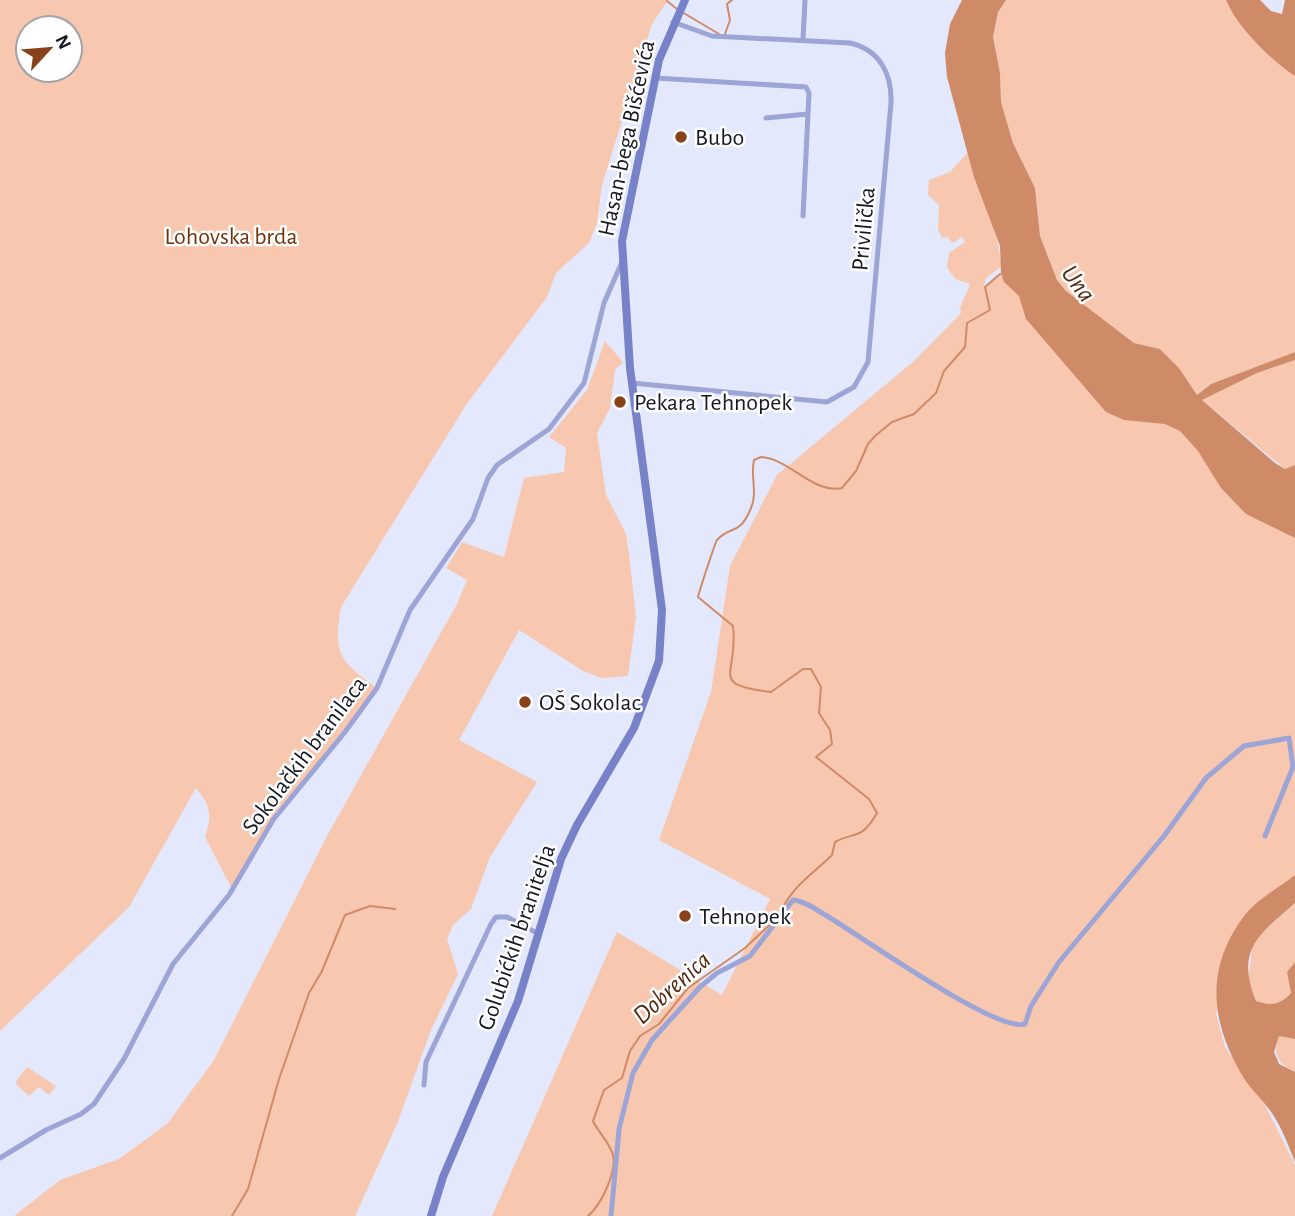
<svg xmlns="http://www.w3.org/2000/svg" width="1295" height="1216" font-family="'Alegreya Sans',sans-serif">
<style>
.green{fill:#f8c7af;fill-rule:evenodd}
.water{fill:#cf8b68}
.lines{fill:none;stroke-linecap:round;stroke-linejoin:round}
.stream{stroke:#cf8b68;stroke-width:2}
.street{stroke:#9ca5d5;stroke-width:5}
.secondary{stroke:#7882c9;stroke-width:8}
.poi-dot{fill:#87421a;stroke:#fff;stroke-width:2.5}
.labels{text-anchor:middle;stroke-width:5;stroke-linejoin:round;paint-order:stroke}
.poi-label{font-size:24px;fill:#161824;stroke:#fff;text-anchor:start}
.street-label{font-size:24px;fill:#161824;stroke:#fff}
.park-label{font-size:24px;fill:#72330b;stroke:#fff}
.water-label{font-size:26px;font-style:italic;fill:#55280f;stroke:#fff}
</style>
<rect width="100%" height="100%" fill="#e4e8fc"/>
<path class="green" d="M0,0H668L652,24L602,185L597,223L589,243L556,273L547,297L466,405L341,607C333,654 339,661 377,688L285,806L232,889L205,837C212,815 211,806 196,788L129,907L0,1031ZM28,28H70V70H28Z
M1006,0H1226L1231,11L1295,76V352L1211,384L1197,395L1179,368L1160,349L1134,343L1066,291L1057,280L1040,236L1035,188L1013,143L1001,102L1000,73L993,37L998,12Z
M969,151C977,191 999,226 1001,267L986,278L983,290L1001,273L1087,369L1161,412L1295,538V875L1241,921L1216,1014L1225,1047L1265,1105L1295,1165V1216H492L617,932L722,995L770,899L659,840L711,692L730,566L777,475L914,361L961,313L960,308L970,284L955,279L947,267L949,253L965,242L962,237L953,243L947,237L942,238L938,229L939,205L928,195L929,180L950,172Z
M605,341L623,362L615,370L610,408L597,433L606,495L626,534L629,554L636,617L628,676L601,678L583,671L519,630L459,740L537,782L490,857L471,909L453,925L447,939L458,974L431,1030L397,1124L355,1216H14L60,1180L119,1159L168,1123L214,1060L327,836L457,604L467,580L446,568L462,542L504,557L524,478L564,472L566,448L549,437L587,390Z
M1295,360V465L1285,469L1202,400L1257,373Z
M1295,903V962L1287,972L1291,993C1280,1005 1271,1006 1256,1001L1248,981L1253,941Z
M1279,1035L1295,1039V1072C1276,1062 1273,1056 1279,1035Z
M27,1067L56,1086L49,1095L39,1087L29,1096L15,1083Z"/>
<path class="water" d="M962,0H1006L998,12L993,37L1000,73L1001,102L1013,143L1035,188L1040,236L1057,280L1066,291L1134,343L1160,349L1179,368L1197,395L1211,384L1295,352V360L1257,373L1202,400L1275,463L1285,469L1295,465V538L1246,514L1221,488L1198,451L1180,431L1165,424L1124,420L1106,412L1026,319L1019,296L1004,282L1001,273L1000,246L974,177L947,77L945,53L950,24Z
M1226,0H1260L1271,11L1282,14L1285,0H1295V76C1271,60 1237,27 1226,0Z
M1295,875V903C1259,935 1235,949 1256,1001C1271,1006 1280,1005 1291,993L1287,972L1295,962V1039L1279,1036L1274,1052L1279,1064L1295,1072V1162C1289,1147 1283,1131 1275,1118C1267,1104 1254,1093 1245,1080C1211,1025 1203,969 1245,915C1257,899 1279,888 1295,875Z"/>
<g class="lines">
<path class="stream" d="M667,1L677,9
M682,12L719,34
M725,34L730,20L727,4L732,0
M781,912C792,886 814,873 832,855L835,842C855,831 861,841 877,813L869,799L816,757L832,744L830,730L819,713L821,687L811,669H803L771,692C707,684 739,676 733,626L698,597C699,592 715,543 717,540C732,524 739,537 751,508C758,493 750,476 754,460L761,457C790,459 813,494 842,488L856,471L868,444L875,436L892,422L914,414L936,393L944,371L965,347L967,323L990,310L985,287L1000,274
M232,1216L248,1189L279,1079L309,993L322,971L345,915L370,906L395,909
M588,1216C601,1205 617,1172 613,1155C610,1143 598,1132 593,1121L604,1090L622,1078L630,1051L640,1036L659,1024L688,988L745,948L776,919"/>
<path class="street" d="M803,39L805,0
M655,78L806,87L809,93L803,216
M766,118L808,114
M632,383L827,402L854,387L868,362L891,103C892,74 880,50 850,43L712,36L673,22
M424,1085L426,1062L491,924L496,917H507L537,933
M0,1158L46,1130L81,1114L94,1104L124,1059L173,964L229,895L273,820L345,732L377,688L410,610L473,519L488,478L497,465L549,429L584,383L604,303L622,262
M611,1216L619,1129L633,1073L652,1040L700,987L717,973L750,956L793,900C805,901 817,910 827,916C861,936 996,1033 1025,1024L1031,1006L1059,962L1164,836L1206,778L1244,746L1289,738L1293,767L1265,836"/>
<path class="secondary" d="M431,1216L443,1177L518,1001L561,859L577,825L634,728L659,661L662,610L630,368L622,241L659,60L685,0"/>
</g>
<g class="poi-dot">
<circle cx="681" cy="137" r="7"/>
<circle cx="620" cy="402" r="7"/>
<circle cx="525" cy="702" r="7"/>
<circle cx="685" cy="916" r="7"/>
</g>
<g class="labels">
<g class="poi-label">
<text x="695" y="145">Bubo</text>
<text x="634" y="410">Pekara Tehnopek</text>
<text x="539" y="710">OŠ Sokolac</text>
<text x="699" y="924">Tehnopek</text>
</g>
<g class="street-label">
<text transform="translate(626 138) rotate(-78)" y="8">Hasan-bega Bišćevića</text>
<text transform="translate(863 229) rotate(-85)" y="8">Privilička</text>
<text transform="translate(304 755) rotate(-53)" y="8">Sokolačkih branilaca</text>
<text transform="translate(516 937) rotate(-71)" y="8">Golubićkih branitelja</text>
</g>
<g class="park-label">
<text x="231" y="244">Lohovska brda</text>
</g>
<g class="water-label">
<text transform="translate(1079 283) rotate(53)" y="9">Una</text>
<text transform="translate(671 987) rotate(-42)" y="9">Dobrenica</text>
</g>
</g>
<g transform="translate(49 49) rotate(64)"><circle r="33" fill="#ffffff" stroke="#a2a3a7" stroke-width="2"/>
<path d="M0-5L12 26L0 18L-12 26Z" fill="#87421a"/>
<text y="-10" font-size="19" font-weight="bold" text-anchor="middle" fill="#161824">N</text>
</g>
</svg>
